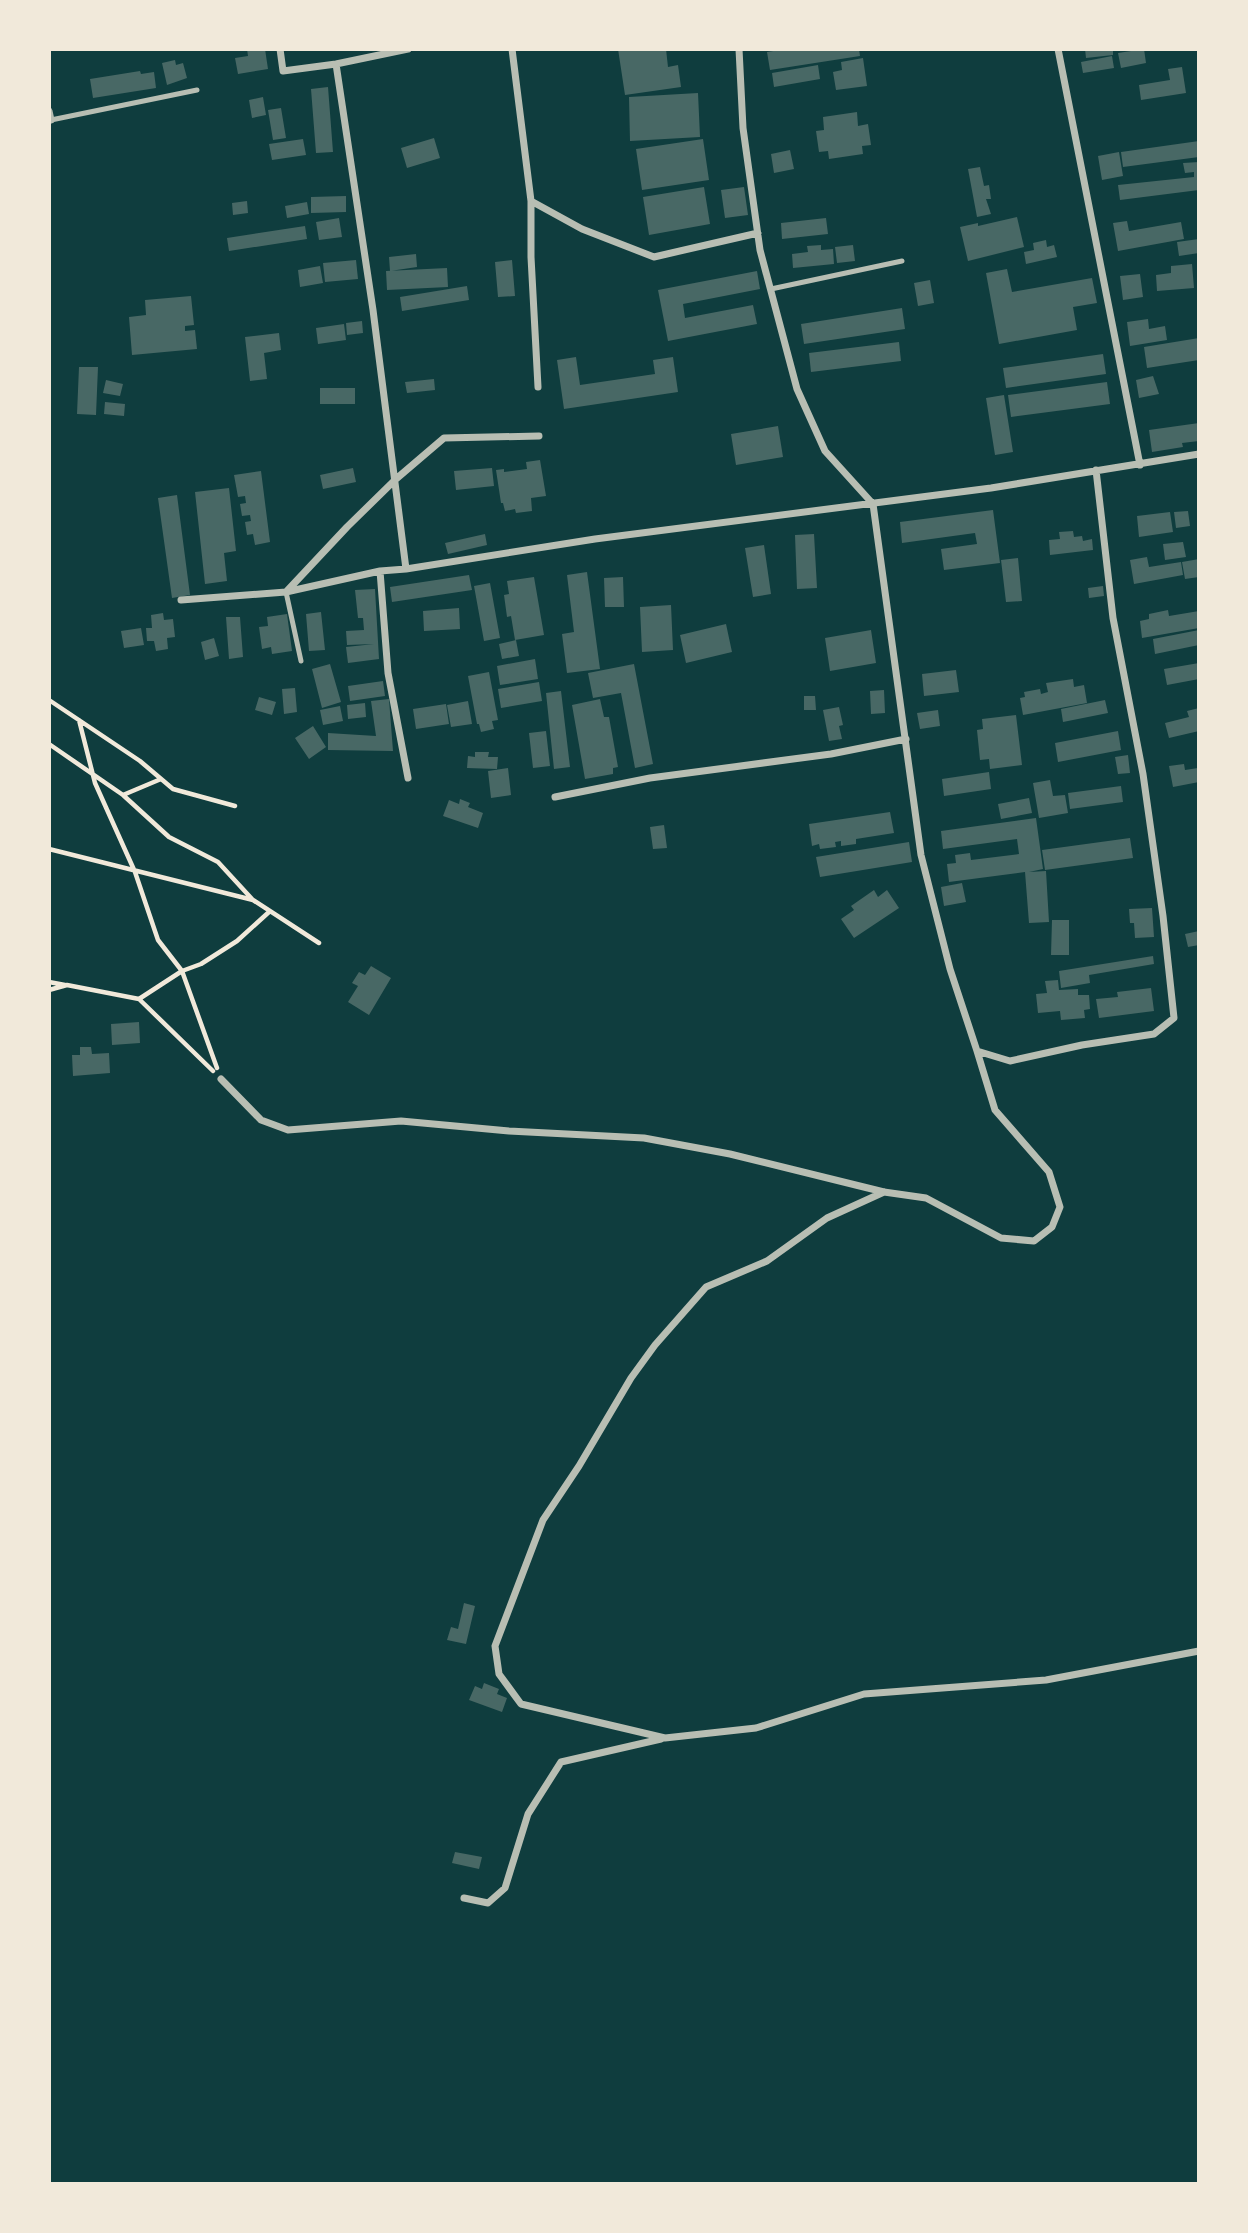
<svg xmlns="http://www.w3.org/2000/svg" width="1248" height="2233" font-family="Arial,sans-serif">
<style>
.building{fill:#486865}
.lines{fill:none;stroke-linecap:round;stroke-linejoin:round}
.path{stroke:#f1e9da;stroke-width:4.5}
.service{stroke:#b8beb3;stroke-width:5}
.minor{stroke:#b8beb3;stroke-width:7}
</style>
<rect width="100%" height="100%" fill="#0f3d3e"/>
<path class="building" d="M247,49H265L268,69L238,74L235,58L248,56Z
M618,49H666L668,67L678,65L681,87L625,95Z
M786,49H859L860,56L770,70L767,52Z
M1085,49H1113V55L1086,58Z
M1144,49L1146,63L1121,68L1118,53Z
M1112,56L1114,68L1083,73L1081,62Z
M863,58L867,86L836,90L833,72L842,70L841,62Z
M175,60L176,65L183,63L187,78L167,85L162,63Z
M818,65L820,79L774,87L772,73Z
M1182,67L1186,93L1141,100L1139,85L1170,80L1168,69Z
M140,71L141,74L154,72L156,88L93,98L90,79Z
M328,87L333,152L316,153L311,89Z
M698,93L700,137L630,141L629,97Z
M263,97L266,115L252,118L249,100Z
M281,108L286,138L273,140L268,110Z
M857,112L858,126L868,124L871,145L862,146L863,154L829,159L828,151L819,152L816,131L824,130L823,117Z
M434,138L440,158L407,168L401,148Z
M303,139L306,155L272,160L269,144Z
M703,139L709,180L642,190L636,149Z
M1199,141V157L1123,167L1121,152Z
M790,150L794,169L774,173L771,154Z
M1119,152L1123,176L1102,180L1098,156Z
M1199,162V190L1120,200L1118,185L1194,177V172L1185,173L1183,163Z
M980,167L984,186L989,185L991,199H986L991,214L977,217L968,169Z
M704,187L710,224L649,235L643,197Z
M744,187L748,215L725,218L721,190Z
M346,196V212L311,213V197Z
M247,201L248,213L233,215L232,203Z
M307,202L309,214L287,218L285,206Z
M1017,217L1024,247L968,261L960,227L978,223V226Z
M339,218L342,237L319,240L316,222Z
M826,218L828,234L782,239L781,223Z
M1127,221L1129,231L1181,222L1184,239L1118,251L1113,223Z
M305,226L307,239L229,251L227,238Z
M1199,239V253L1179,256L1177,242Z
M1046,240L1047,247L1054,245L1057,257L1026,264L1024,252L1034,250L1033,243Z
M821,245V250L833,249L834,264L793,268L792,254L808,252L807,246Z
M853,245L855,261L837,263L835,247Z
M416,254L417,267L390,271L389,257Z
M356,260L358,279L325,282L323,263Z
M512,260L515,296L498,297L495,262Z
M1192,264L1194,288L1157,291L1156,275L1171,273V266Z
M320,266L323,283L300,287L298,270Z
M447,268L448,287L387,290L386,271Z
M1007,269L1012,292L1092,278L1097,303L1073,307L1077,330L999,344L986,273Z
M757,271L760,289L683,304L685,318L753,305L757,324L668,341L658,290Z
M1140,274L1143,297L1123,300L1120,276Z
M930,280L934,303L918,306L914,283Z
M467,286L469,300L402,311L400,297Z
M191,296L194,325L185,326V331L195,330L197,349L132,355L129,317L146,315L145,300Z
M902,308L905,329L804,344L801,324Z
M1148,319L1149,329L1165,326L1167,340L1130,346L1127,322Z
M362,321L363,333L347,335L346,323Z
M344,324L346,340L318,344L316,328Z
M279,333L281,350L264,353L267,379L250,381L245,337Z
M1199,338V360L1147,368L1144,347Z
M899,342L901,361L811,372L809,353Z
M1103,354L1106,374L1006,388L1003,368Z
M576,357L580,385L655,374L653,360L673,357L678,392L564,409L557,360Z
M79,367H98L96,415L77,414Z
M1153,376L1159,394L1139,398L1136,380Z
M434,379L435,390L407,393L405,382Z
M106,380L123,384L120,396L103,393Z
M1107,382L1110,404L1011,417L1008,395Z
M320,388H355V404H320Z
M1004,395L1013,452L995,455L986,398Z
M105,402L125,404L124,416L104,414Z
M1199,423V441L1182,443L1183,447L1152,452L1149,430Z
M778,426L783,457L736,465L731,434Z
M540,460L546,496L531,498L532,511L516,513L515,509L505,511L503,503H501L496,470L504,469V472L527,469L526,462Z
M353,468L356,482L323,489L320,475Z
M492,468L494,486L456,490L454,471Z
M261,471L270,542L255,545L253,534L247,535L245,522L251,521L250,515L242,516L240,504L246,503L245,496L238,497L234,475Z
M229,488L236,551L224,553L227,581L205,584L195,492Z
M177,495L190,595L172,598L158,498Z
M993,510L1000,563L944,570L941,549L977,544L975,533L902,543L900,522Z
M1188,511L1190,526L1176,528L1174,512Z
M1170,512L1173,532L1139,537L1137,516Z
M1073,531L1074,537L1082,536L1083,541L1092,539L1093,550L1050,555L1049,540L1060,539L1059,532Z
M485,534L487,545L448,554L445,543Z
M814,534L817,588L797,589L795,535Z
M1183,542L1186,557L1165,560L1163,544Z
M764,545L771,594L753,597L745,548Z
M1147,557L1149,567L1181,562L1183,575L1134,584L1130,560Z
M1018,558L1022,601L1006,602L1001,560Z
M1199,559V577L1185,579L1182,562Z
M587,572L600,669L567,673L562,634L574,632L567,575Z
M469,575L472,590L392,602L390,587Z
M534,577L544,635L515,640L511,616L507,617L504,595L509,594L507,581Z
M623,577L624,607H605L604,578Z
M490,583L500,638L484,641L474,586Z
M1103,586L1104,596L1089,598L1088,588Z
M375,589L379,659L348,663L346,647L374,644L347,645L346,631L364,630L363,618H358L355,590Z
M671,605L673,650L642,652L640,607Z
M459,608L460,629L424,631L423,611Z
M1168,610L1169,616L1199,611V628L1142,638L1140,621L1149,619V614Z
M321,612L325,650L309,651L306,614Z
M163,613L164,620L173,619L175,637L167,638L168,649L156,651L154,641H147L146,628H152L151,615Z
M287,614L292,651L272,654L271,647L262,649L259,627L268,626L267,617Z
M226,617H240L243,657L229,659Z
M726,624L732,652L686,663L680,635Z
M141,628L144,645L124,648L121,631Z
M871,630L876,663L830,671L825,638Z
M1199,630V645L1155,654L1153,639Z
M214,638L219,656L205,660L201,642Z
M516,640L519,656L502,659L499,644Z
M535,659L538,679L500,685L497,666Z
M1199,663V679L1167,685L1164,669Z
M330,664L341,702L322,708L312,669Z
M634,664L653,764L635,768L621,693L593,698L588,673Z
M956,670L959,692L924,696L922,674Z
M489,672L498,720L492,721L494,729L481,732L479,724H477L468,676Z
M1073,679L1074,687L1084,685L1087,703L1023,715L1020,698L1025,697L1024,692L1040,689L1041,694L1048,692L1046,683Z
M383,681L385,696L350,701L348,686Z
M539,682L542,701L501,708L498,689Z
M295,688L297,712L284,714L282,689Z
M884,690L885,713L871,714L870,691Z
M561,691L570,767L554,769L546,693Z
M804,696H815L816,710H804Z
M259,697L276,702L272,715L255,710Z
M389,699L393,751L328,750V733L376,736L371,701Z
M600,699L604,717H609L618,767L613,768V774L585,779L572,705Z
M1105,700L1108,713L1063,722L1061,709Z
M468,701L472,724L451,727L447,705Z
M365,703L366,717L348,719L347,705Z
M446,704L449,724L416,729L413,709Z
M340,706L343,721L323,725L320,710Z
M839,707L843,725L839,726L842,739L829,741L823,710Z
M1199,708V731L1169,738L1165,723L1189,717L1187,711Z
M938,710L940,726L920,729L917,713Z
M1016,715L1022,765L990,769L989,759L980,760L977,730L983,729L982,719Z
M313,726L326,747L309,759L295,738Z
M546,731L550,766L533,768L529,733Z
M1118,731L1121,750L1058,762L1055,743Z
M475,752H489L488,757H498L497,769L467,768L468,756L475,757Z
M1128,755L1130,773L1118,774L1115,757Z
M1184,764L1185,770L1198,768L1199,782L1173,787L1169,766Z
M508,768L511,795L491,798L488,771Z
M989,772L991,789L944,796L942,779Z
M1050,780L1053,796L1065,795L1068,813L1039,818L1033,783Z
M1121,786L1123,802L1070,809L1068,793Z
M1029,798L1032,813L1001,819L998,804Z
M460,799L470,803L468,807L483,813L478,828L443,816L449,800L459,804Z
M890,812L894,833L856,839V844L841,846V841L835,842L836,847L820,849L819,844L812,846L809,824Z
M1036,818L1043,869L1029,872L1046,871L1049,922L1029,923L1025,872L949,882L947,864L956,863L955,855L970,853L971,860L1019,854L1017,839L943,849L941,831Z
M664,825L667,848L653,849L650,827Z
M1130,838L1133,858L1045,870L1042,850Z
M909,842L912,862L820,877L816,857Z
M962,883L966,902L944,906L941,887Z
M874,890L878,897L887,890L899,908L854,938L841,919L854,910L851,906Z
M1152,908L1154,937L1135,938L1134,923H1130L1129,909Z
M1052,920H1069V955H1051Z
M1199,931V945L1188,947L1185,934Z
M1153,956L1154,964L1089,975L1090,983L1061,988L1059,971Z
M371,966L391,978L369,1015L348,1002L358,986L352,983L359,972L365,975Z
M1058,980L1059,990L1078,989V995H1089L1090,1009L1084,1010L1085,1018L1061,1020L1060,1011L1038,1013L1036,994L1047,993L1045,981Z
M1151,988L1154,1011L1099,1018L1096,999L1118,997L1117,992Z
M139,1022L140,1043L112,1045L111,1024Z
M80,1047H91L92,1054L109,1053L110,1073L73,1076L72,1055H80Z
M464,1603L475,1606L466,1644L447,1640L451,1627L458,1629Z
M484,1683L499,1689L497,1694L507,1698L502,1712L469,1700L475,1686L482,1689Z
M455,1852L482,1857L479,1869L452,1863Z"/>
<g class="lines">
<path class="path" d="M49,700L140,761L173,789L235,806
M79,720L95,783L135,872L158,940L182,971L217,1068
M49,744L123,795L169,837L218,862L252,899
M123,795L161,779
M49,849L253,900L319,943
M49,982L65,985
M49,990L67,985L139,999L182,971L201,964L237,941L269,912
M139,999L213,1071"/>
<path class="service" d="M51,120L197,90
M771,289L902,261
M286,592L301,661"/>
<path class="minor" d="M280,49L283,71L336,64L408,49
M512,49L531,201L582,229L654,257L758,233
M739,49L743,128L760,250L797,389L825,451L873,504L921,855L950,969L977,1051L1010,1061L1082,1045L1154,1034L1174,1018L1163,916L1143,774L1113,618L1096,470
M1058,49L1140,465
M336,64L373,310L406,569L595,539L991,488L1199,454
M49,111L51,120
M531,201V257L538,387
M380,571L388,673L408,778
M286,592L347,527L396,479L444,438L539,436
M181,600L286,592L380,571L406,569
M555,797L650,778L831,754L906,739
M221,1079L261,1120L288,1130L401,1121L509,1131L644,1138L730,1154L884,1192L926,1198L1001,1238L1034,1241L1052,1227L1060,1207L1049,1172L995,1110L977,1051
M884,1192L827,1218L767,1261L706,1287L655,1345L631,1378L579,1466L543,1520L495,1646L499,1674L521,1704L665,1738L756,1728L864,1694L1046,1680L1199,1651
M464,1898L488,1903L505,1888L528,1814L561,1762L661,1739"/>
</g>
<rect width="1248" height="2233" fill="none" stroke="#f1e9da" stroke-width="102"/>
</svg>
